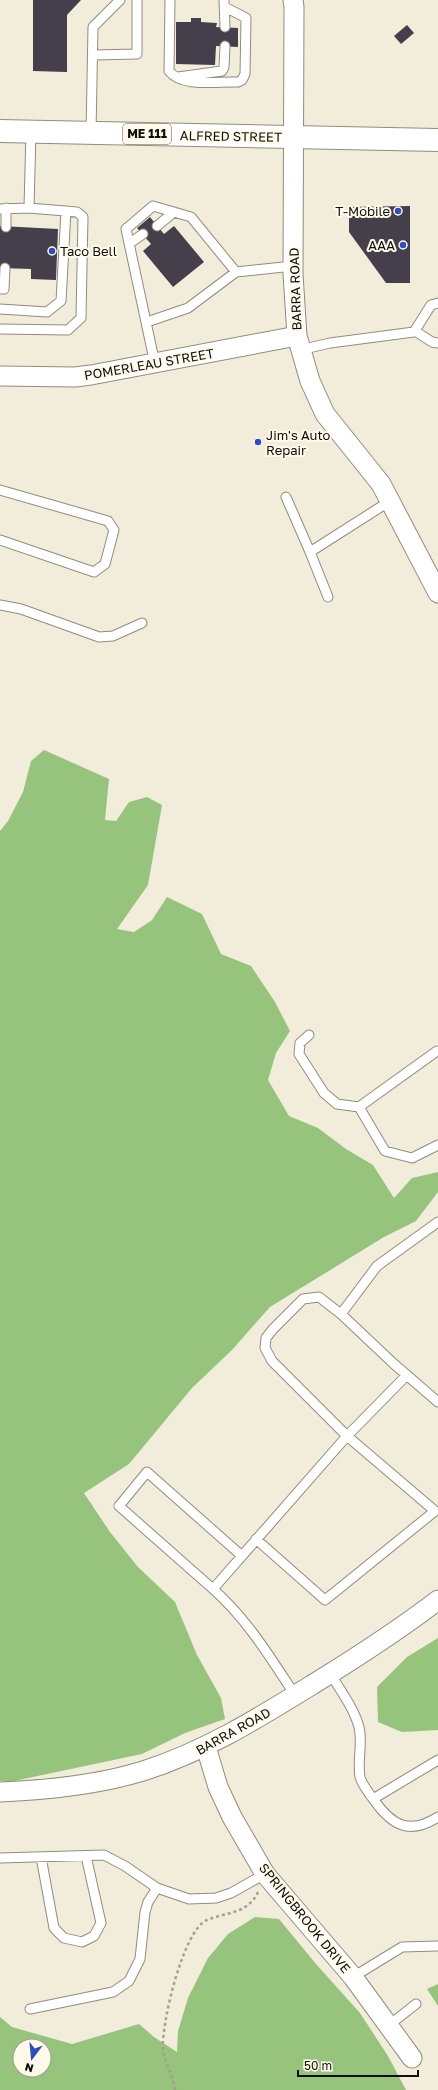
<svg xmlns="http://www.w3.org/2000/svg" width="438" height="2090" font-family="'Golos Text',sans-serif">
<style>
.forest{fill:#96c47d;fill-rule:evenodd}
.building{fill:#453e4b}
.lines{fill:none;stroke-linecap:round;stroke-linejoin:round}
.service-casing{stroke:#918c7c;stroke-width:11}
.minor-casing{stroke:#918c7c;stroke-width:21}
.primary-casing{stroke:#918c7c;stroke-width:24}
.path{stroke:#a29e91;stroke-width:2.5;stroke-dasharray:3 3;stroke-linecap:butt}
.service{stroke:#fff;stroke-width:9}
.minor{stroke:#fff;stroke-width:19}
.primary{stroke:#fff;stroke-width:22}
.poi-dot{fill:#2f4ebe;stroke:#fffaec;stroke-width:1.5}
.labels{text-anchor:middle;stroke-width:4;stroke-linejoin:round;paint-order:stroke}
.shield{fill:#fffaec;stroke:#58564d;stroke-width:1}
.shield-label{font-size:12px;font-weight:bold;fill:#110f09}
.street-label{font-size:13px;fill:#110f09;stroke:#fffaec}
.poi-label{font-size:13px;fill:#110f09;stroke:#fffaec;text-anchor:end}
</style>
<rect width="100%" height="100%" fill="#f2eddb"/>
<path class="forest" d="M44,750L109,779L105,820L116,821L129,802L147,797L162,805L148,885L117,929L134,932L152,920L167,897L202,914L221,954L251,966L275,1002L290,1031L276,1053L268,1080L289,1116L318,1128L346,1149L373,1165L394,1198L412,1178L438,1172V1192L416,1221L384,1237L270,1307L232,1350L192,1388L129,1464L84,1493L110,1532L138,1567L175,1602L197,1655L221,1698L225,1719L185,1733L142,1754L14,1781H0V831L8,821L23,792L31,761Z
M438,1638V1730L402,1732L378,1722L377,1687L407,1657Z
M255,1917L279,1919L316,1964L360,2013L388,2056L406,2090H0V2017L12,2027L72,2044L139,2024L154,2037L177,2052L178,2031L188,1998L208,1958L228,1934ZM20,2046H44V2070H20Z
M438,1984V2006L427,1989Z"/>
<path class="building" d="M33,0H81L67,15V72L33,71Z
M191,18H201V22L217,23L216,27L238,28V47L216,46L215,65L176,64V22H191Z
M407,25L414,33L401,44L394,36Z
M410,206V283H386L349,232V207Z
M150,217L164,234L174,226L204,262L173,287L143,251L151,244L137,228Z
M0,226L58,229L56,280L31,279V269L0,268Z"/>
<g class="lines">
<g class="service-casing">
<path id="service" d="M170,0L169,71C182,88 218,81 238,82L242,80L245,74L246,18L225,7
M224,0L225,27
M93,55L137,54V0
M178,77L222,71L224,67L225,46
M91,133L93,27L120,0
M29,208L31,131
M0,209L29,208L77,212L83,217L81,318L68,330L0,329
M157,226L174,212
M6,227V208
M130,243L143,234
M0,289H4L5,268
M0,309L47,312L61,301L66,211
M147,322L188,308L236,272L293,266
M415,331L432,342L438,343
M300,350L330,343L414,332L431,305L438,303
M155,364L126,229L153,206L191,217L236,272
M0,490L108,521L114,530L105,564L94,572L0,540
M286,497L310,552L390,501
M310,552L328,597
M0,605L21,609L99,637L113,636L142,623
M309,1035L300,1043L299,1054L324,1093L337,1104L359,1107L385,1151L412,1158L438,1145
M359,1107L437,1051
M341,1314L377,1266L438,1222
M256,1539L325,1600L435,1511L347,1436L407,1375
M213,1589L119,1506L147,1472L242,1556
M330,1673C340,1690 354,1708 359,1727C363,1744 357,1760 360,1777C362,1785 369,1793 374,1800C392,1826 410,1835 438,1817
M295,1695C270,1657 247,1619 213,1589L347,1436L272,1361L265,1348L266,1338L273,1329L303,1299L319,1297L341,1314L394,1364L438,1402
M373,1799L438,1760
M41,1857L54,1928L64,1938L82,1942L94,1936L101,1923L86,1856
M0,1858L104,1855L125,1866L157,1888L189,1899L216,1898L231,1893L265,1874
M353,1977L402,1947L438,1946
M30,2009L113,1992L129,1981L140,1959L145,1912L148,1902L157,1888
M388,2026L416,2004"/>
</g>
<g class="minor-casing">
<path id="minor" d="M293,0L294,7L293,274L297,336L310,381L325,414L381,484L438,593
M0,376L75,377L91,375L297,336
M206,1747L218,1787L232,1817L265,1874L353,1977L412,2058
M0,1792C48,1790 98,1785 143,1771C206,1751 260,1717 315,1683C357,1657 399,1630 438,1600"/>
</g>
<g class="primary-casing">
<path id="primary" d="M0,131L438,140"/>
</g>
<path class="path" d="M175,2090C173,2076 165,2063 163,2049C161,2025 183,1930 207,1920C226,1912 248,1914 258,1892"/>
<use href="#service" class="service"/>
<use href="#minor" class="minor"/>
<use href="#primary" class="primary"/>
</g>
<g class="poi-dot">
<circle cx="398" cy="211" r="4"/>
<circle cx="403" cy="245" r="4"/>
<circle cx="52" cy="251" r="4"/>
<circle cx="258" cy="442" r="4"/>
</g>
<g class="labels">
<rect class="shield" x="123" y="124" width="48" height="20" rx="3"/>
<g class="shield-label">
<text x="147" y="138">ME 111</text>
</g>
<g class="street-label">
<text transform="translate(231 136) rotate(1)" y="5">ALFRED STREET</text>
<text transform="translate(295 289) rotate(-92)" y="5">BARRA ROAD</text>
<text transform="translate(149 364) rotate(-10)" y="5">POMERLEAU STREET</text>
<text transform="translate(233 1731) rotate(-29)" y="5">BARRA ROAD</text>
<text transform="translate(305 1918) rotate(51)" y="5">SPRINGBROOK DRIVE</text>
</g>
<g class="poi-label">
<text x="390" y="216">T-Mobile</text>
<text x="395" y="250">AAA</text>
<text x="60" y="256" text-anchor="start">Taco Bell</text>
<text x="266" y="440" text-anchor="start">Jim's Auto<tspan x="266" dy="15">Repair</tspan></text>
</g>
</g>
<g transform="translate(32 2058) rotate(196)"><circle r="19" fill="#fffaec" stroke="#a09c91"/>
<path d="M0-3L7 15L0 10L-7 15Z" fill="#2f4ebe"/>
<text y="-6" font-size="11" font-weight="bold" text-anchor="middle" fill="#110f09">N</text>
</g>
<path d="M298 2070v6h120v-6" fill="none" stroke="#110f09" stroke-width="2"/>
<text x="304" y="2070" font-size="12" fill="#110f09" stroke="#fffaec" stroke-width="3" paint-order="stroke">50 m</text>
</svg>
